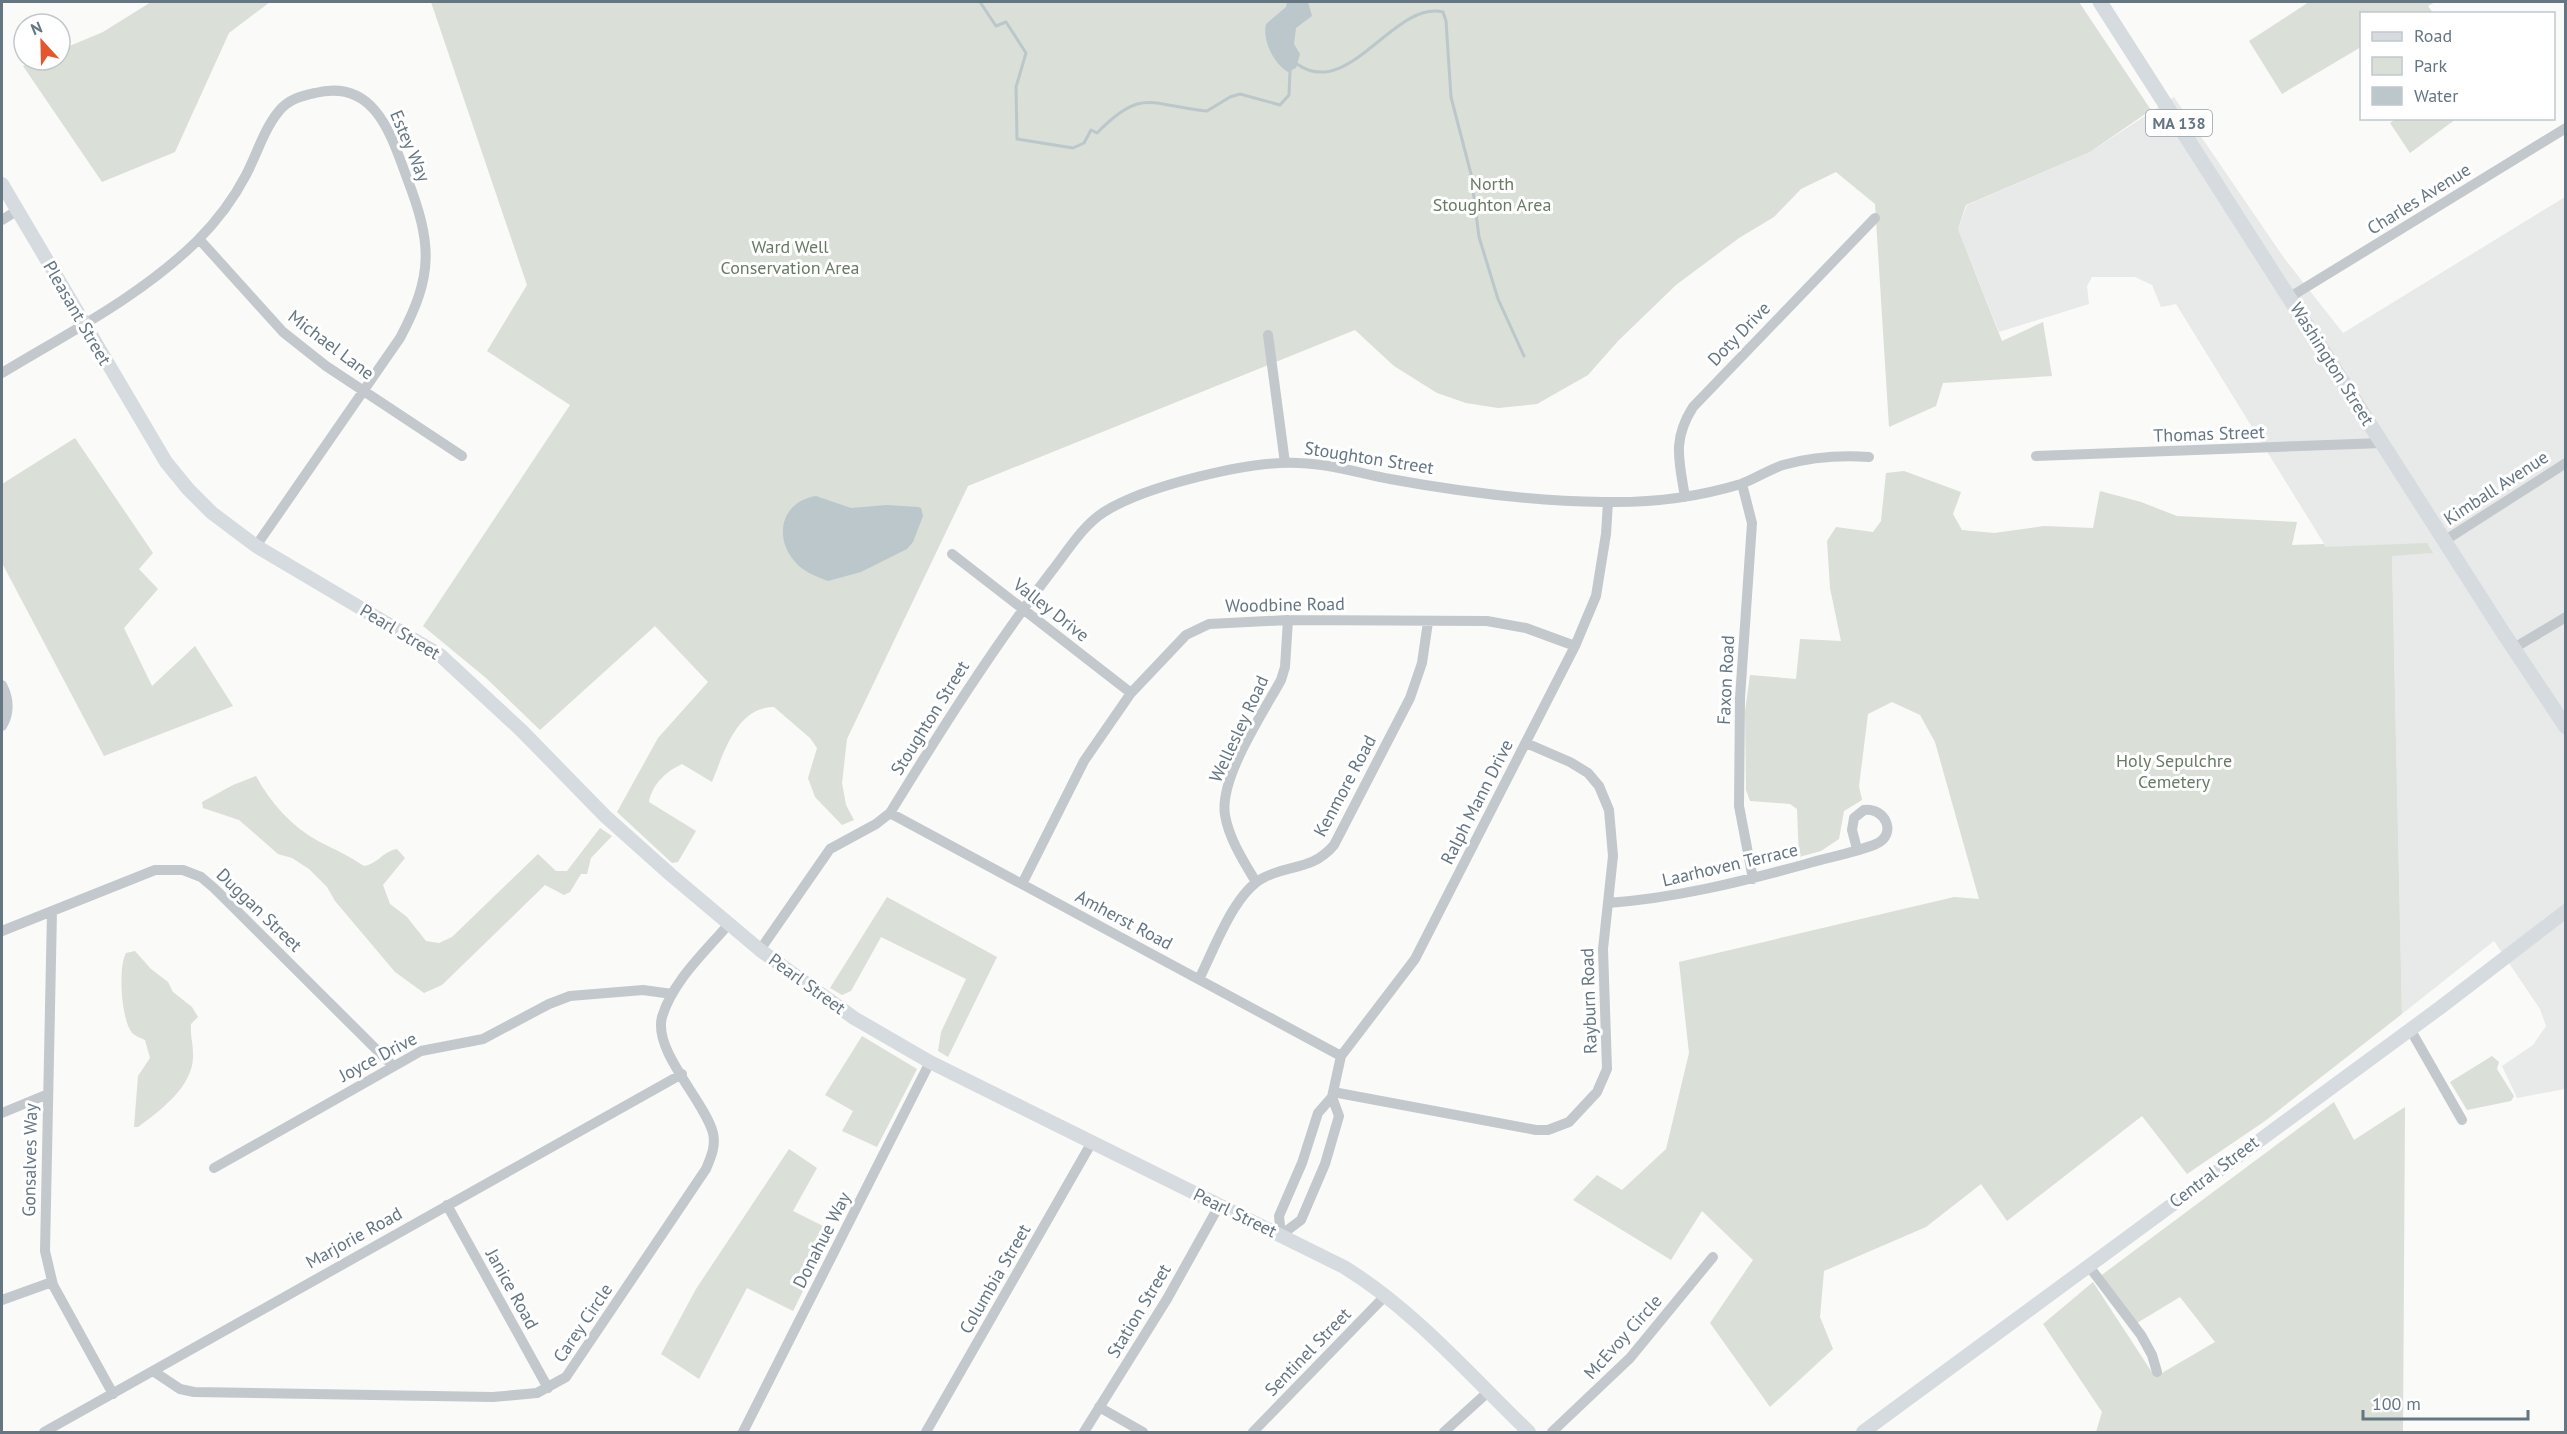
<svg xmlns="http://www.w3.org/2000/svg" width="2567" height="1434" font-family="'PT Sans',sans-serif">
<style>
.built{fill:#e8e9e9}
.green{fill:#dadfd7}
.water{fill:#bbc7cb}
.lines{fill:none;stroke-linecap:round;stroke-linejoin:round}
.stream{stroke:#bbc7cb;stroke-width:3}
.street{stroke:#c3c8cc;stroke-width:10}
.secondary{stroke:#d6dbdf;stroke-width:14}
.primary{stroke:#d6dbdf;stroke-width:15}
.labels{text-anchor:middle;stroke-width:6;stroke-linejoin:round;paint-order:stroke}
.shield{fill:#fff;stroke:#939fa8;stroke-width:1.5}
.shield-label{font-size:16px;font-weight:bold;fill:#657683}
.street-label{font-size:18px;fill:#657683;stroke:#fff}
.park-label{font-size:18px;fill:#687a64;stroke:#fff}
</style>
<rect width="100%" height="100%" fill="#fafaf8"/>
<path class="built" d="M2174,97L2284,258L2343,333L2565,197V1089L2517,1098L2502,1066L2533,1045L2546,1026L2540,1009L2494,941L2402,1014L2392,555L2433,553L2326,547L2176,304L2161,307L2152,285L2135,277H2092L2087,286L2089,304L1999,332L1958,229L1967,205L2090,152Z"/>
<path class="green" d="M151,2H270L229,33L175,152L102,182L23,66L37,60H60V50L103,32Z
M431,2H2079L2151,110L2090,152L1966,205L1958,229L2002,341L2043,322L2052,376L1943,383L1936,406L1889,427L1875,204L1836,172L1801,189L1774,217L1739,238L1676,285L1618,341L1588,375L1537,404L1498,408L1466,403L1437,393L1394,366L1355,330L968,486L847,739L842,783L846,805L854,820L842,825L815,797L808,778L817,748L810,738L774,707C736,707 724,753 712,782L682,764C667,771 652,784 649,802L696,831L678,862L672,863L617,812L658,738L708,682L655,626L540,730L486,678L423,626L570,405L487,351L527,285Z
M2309,2H2435L2428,6L2433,13L2362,14L2361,47L2282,94L2249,41Z
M2397,118H2456V119L2410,153L2390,123Z
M75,438L153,553L139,569L158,589L124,628L152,686L195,646L233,706L104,756L2,563V484Z
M1904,471L1961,492L1953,514L1962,530L1994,533L2044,526L2093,528L2100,491L2141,502L2177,516L2297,522L2292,545L2324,544L2326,547L2427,543L2433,553L2392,556L2402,1014L2265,1121L2187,1174L2142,1116L2007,1221L1981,1184L1926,1227L1824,1271L1820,1317L1833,1349L1770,1407L1710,1323L1753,1260L1702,1211L1671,1260L1573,1200L1597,1175L1622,1190L1666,1149L1689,1053L1679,962L1954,897L1979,899L1935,742L1920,715L1892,702L1868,714L1859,786L1862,800L1844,811L1839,839L1821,851L1799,857L1797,809L1790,804L1750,801L1746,790L1745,711L1750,675L1796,679L1800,639L1841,641L1830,588L1827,541L1836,527L1873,532L1881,521L1886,473Z
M256,776C270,802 291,826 318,841C334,849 349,856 364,866C378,864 383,851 397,849L405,858L383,885L390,904L407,917L426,941L439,943L452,937L538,854L556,871H567L600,828L612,836L591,858L587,874H581L570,892L564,895L545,885L442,985L424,993L395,972L335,901L327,887L309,869L292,858L278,854L239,820L203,808L202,802L233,785Z
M887,897L997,957L948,1057L938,1051L941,1032L966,979L881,937L851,991L842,995L830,988Z
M135,951L151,969L168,982L173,992L192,1007L198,1017L191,1024C190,1035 193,1043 193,1053C195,1085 161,1110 138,1127H134L138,1076L150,1058L145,1040C141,1038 135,1036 132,1033C121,1019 118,967 126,953Z
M862,1036L917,1069L877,1147L842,1131L853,1111L825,1095Z
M2492,1056L2499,1062L2497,1069L2514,1096L2511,1101L2467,1110L2450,1082Z
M2334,1102L2354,1140L2405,1107L2403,1432H2096L2102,1412L2043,1324L2093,1282L2155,1377L2215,1342L2180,1297L2137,1323L2099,1277Z
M789,1149L817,1168L793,1211L833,1231L793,1311L747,1288L699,1379L661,1354L696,1289Z"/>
<path class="water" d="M1287,2H1308L1312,16L1296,28L1294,44L1300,54L1296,68L1288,72C1274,64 1262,40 1266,24L1286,7Z
M816,496L851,508L887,505L918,507L921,508L923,516L913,542L907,549L861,572L828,581C818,577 806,573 798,565C773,541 779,502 816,496Z"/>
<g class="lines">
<path class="stream" d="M980,2L996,26L1006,22L1026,53L1016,87L1017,139L1073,148L1084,143L1091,130L1097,133C1143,86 1151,106 1207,111L1230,97L1240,94L1280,105L1289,95L1290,71
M1294,66L1297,64C1349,101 1394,0 1443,12L1446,21L1451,97L1471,174L1479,237L1498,299L1524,356"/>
<path class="street" d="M2,220L18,210
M199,239L283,332L326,366L462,456
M2290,297L2566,128
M1268,335L1285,463
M2,373C68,333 141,296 197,241C215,223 234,198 246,175C257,154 264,129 279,111C289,99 301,96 315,93C375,78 391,135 407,178C432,243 434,275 400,338L256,546
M2036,456L2382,443
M1742,484L1752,523L1740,698L1739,806L1753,879
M1685,497C1679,460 1672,440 1693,407L1875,218
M2444,541L2566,463
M952,554L1131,693
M2514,648L2566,617
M2,685C9,698 10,713 2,726
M890,813L1341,1056
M1256,882C1244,862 1229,839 1225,815C1219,778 1263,713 1281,680L1285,667L1288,620
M1022,884L1084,761L1131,693L1186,635L1209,624L1288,620L1487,621L1526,628L1575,646
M1608,903C1676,898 1740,882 1806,864C1829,857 1854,853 1876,844C1898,834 1885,807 1864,810L1854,818L1852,830L1857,849
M52,911L45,1251L53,1285L113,1394
M2,931L155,870H183L201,877L214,888L393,1066
M760,950L830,849L876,824L890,813C941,730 992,649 1051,572C1067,552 1082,526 1104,512C1145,486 1251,460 1299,463C1330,464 1360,473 1390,479C1461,492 1532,501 1603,502C1648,503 1698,497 1741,484C1755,479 1768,470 1783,465C1812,457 1839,455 1869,457
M1199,979C1214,950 1234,893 1263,878C1289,864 1312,871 1334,845L1410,698L1422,663L1428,622
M2410,1029L2462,1120
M1333,1092L1536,1130H1548L1569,1122L1597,1092L1607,1069L1603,949L1613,856L1609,810L1599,786L1588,773L1570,762L1526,743
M2,1113L48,1094
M214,1168L421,1051L483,1039L549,1004L570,996L643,990L672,994
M447,1205L548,1388
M1281,1235L1279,1216L1302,1163L1318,1113L1332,1097L1341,1056L1415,959L1575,646L1596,596L1606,534L1608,502
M1281,1235L1301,1220L1325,1164L1339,1116L1332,1097
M2088,1265L2141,1335L2152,1355L2157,1372
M2,1300L52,1282
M153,1371L180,1389L194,1392L493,1397L537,1393L566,1377L706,1169C711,1157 716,1146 713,1133C704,1100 653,1051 662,1017C673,981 704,953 728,925
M1099,1407L1143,1432
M44,1432L682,1074
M743,1432L930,1062
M926,1432L1092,1142
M1084,1432L1167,1299L1220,1204
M1253,1432L1386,1295
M1444,1432L1488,1392
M1552,1432L1630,1358L1713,1257"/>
<path class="secondary" d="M2,184L166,462L188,489L212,513L256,546L440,655L522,731L605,816L671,875L760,950L854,1018L930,1062L1344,1267C1414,1310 1470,1375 1529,1432
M1863,1432L2441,1007L2566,911"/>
<path class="primary" d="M2100,2L2504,634L2566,727"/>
</g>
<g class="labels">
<rect class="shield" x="2146" y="110" width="66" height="26" rx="4.5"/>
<g class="shield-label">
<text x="2179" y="129">MA 138</text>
</g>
<g class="street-label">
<text transform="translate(410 146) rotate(67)" y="6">Estey Way</text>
<text transform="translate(2419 199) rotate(-32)" y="6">Charles Avenue</text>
<text transform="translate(77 313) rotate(60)" y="6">Pleasant Street</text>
<text transform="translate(1739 334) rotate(-46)" y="6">Doty Drive</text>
<text transform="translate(331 345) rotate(37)" y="6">Michael Lane</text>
<text transform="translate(2332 364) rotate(58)" y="6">Washington Street</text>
<text transform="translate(2209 434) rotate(-2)" y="6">Thomas Street</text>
<text transform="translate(1369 458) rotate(9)" y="6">Stoughton Street</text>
<text transform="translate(2496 488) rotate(-33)" y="6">Kimball Avenue</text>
<text transform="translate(1285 605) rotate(-1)" y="6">Woodbine Road</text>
<text transform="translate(1051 610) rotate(38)" y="6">Valley Drive</text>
<text transform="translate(400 632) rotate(31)" y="6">Pearl Street</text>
<text transform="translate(1726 680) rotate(-87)" y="6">Faxon Road</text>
<text transform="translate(930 718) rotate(-58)" y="6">Stoughton Street</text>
<text transform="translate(1239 729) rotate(-65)" y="6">Wellesley Road</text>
<text transform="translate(1345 786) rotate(-62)" y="6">Kenmore Road</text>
<text transform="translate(1477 802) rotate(-63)" y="6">Ralph Mann Drive</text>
<text transform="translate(1730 865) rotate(-13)" y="6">Laarhoven Terrace</text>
<text transform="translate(259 910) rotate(44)" y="6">Duggan Street</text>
<text transform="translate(1124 920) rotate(28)" y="6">Amherst Road</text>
<text transform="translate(807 984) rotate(36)" y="6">Pearl Street</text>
<text transform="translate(1589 1001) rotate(-92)" y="6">Rayburn Road</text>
<text transform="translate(378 1057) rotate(-28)" y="6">Joyce Drive</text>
<text transform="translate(30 1160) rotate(-89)" y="6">Gonsalves Way</text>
<text transform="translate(2214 1172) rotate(-37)" y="6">Central Street</text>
<text transform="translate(1235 1213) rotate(26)" y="6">Pearl Street</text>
<text transform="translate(354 1238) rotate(-29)" y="6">Marjorie Road</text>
<text transform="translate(822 1240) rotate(-63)" y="6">Donahue Way</text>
<text transform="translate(995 1279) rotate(-60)" y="6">Columbia Street</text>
<text transform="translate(512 1289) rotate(61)" y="6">Janice Road</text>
<text transform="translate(1139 1311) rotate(-59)" y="6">Station Street</text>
<text transform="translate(583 1323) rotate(-56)" y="6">Carey Circle</text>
<text transform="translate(1623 1337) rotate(-48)" y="6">McEvoy Circle</text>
<text transform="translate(1308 1352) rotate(-46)" y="6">Sentinel Street</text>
</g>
<g class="park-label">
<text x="1492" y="190">North<tspan x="1492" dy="21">Stoughton Area</tspan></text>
<text x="790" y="253">Ward Well<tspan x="790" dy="21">Conservation Area</tspan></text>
<text x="2174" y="767">Holy Sepulchre<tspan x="2174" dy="21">Cemetery</tspan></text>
</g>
</g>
<rect width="2567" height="1434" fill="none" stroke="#657683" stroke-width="6"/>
<rect x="2360" y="12" width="195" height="108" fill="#ffffff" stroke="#c1c8cd" stroke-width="1.5"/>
<rect x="2372" y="32" width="30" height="9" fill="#d6dbdf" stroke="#c1c8cd" stroke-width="1.5"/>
<text x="2414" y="42" font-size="18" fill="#657683">Road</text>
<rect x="2372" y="57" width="30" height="18" fill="#dadfd7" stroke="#c1c8cd" stroke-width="1.5"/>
<text x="2414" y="72" font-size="18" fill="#657683">Park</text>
<rect x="2372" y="87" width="30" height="18" fill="#bbc7cb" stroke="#c1c8cd" stroke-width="1.5"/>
<text x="2414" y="102" font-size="18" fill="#657683">Water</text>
<g transform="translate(42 42) rotate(338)"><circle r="28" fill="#ffffff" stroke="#c1c8cd" stroke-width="1.5"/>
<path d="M0-4.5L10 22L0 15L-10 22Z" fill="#e4572e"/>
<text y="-9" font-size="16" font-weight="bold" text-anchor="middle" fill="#657683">N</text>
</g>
<path d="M2363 1410v9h165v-9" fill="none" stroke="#657683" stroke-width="3"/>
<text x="2372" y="1410" font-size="18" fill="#657683" stroke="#ffffff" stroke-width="4.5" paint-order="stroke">100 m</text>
</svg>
